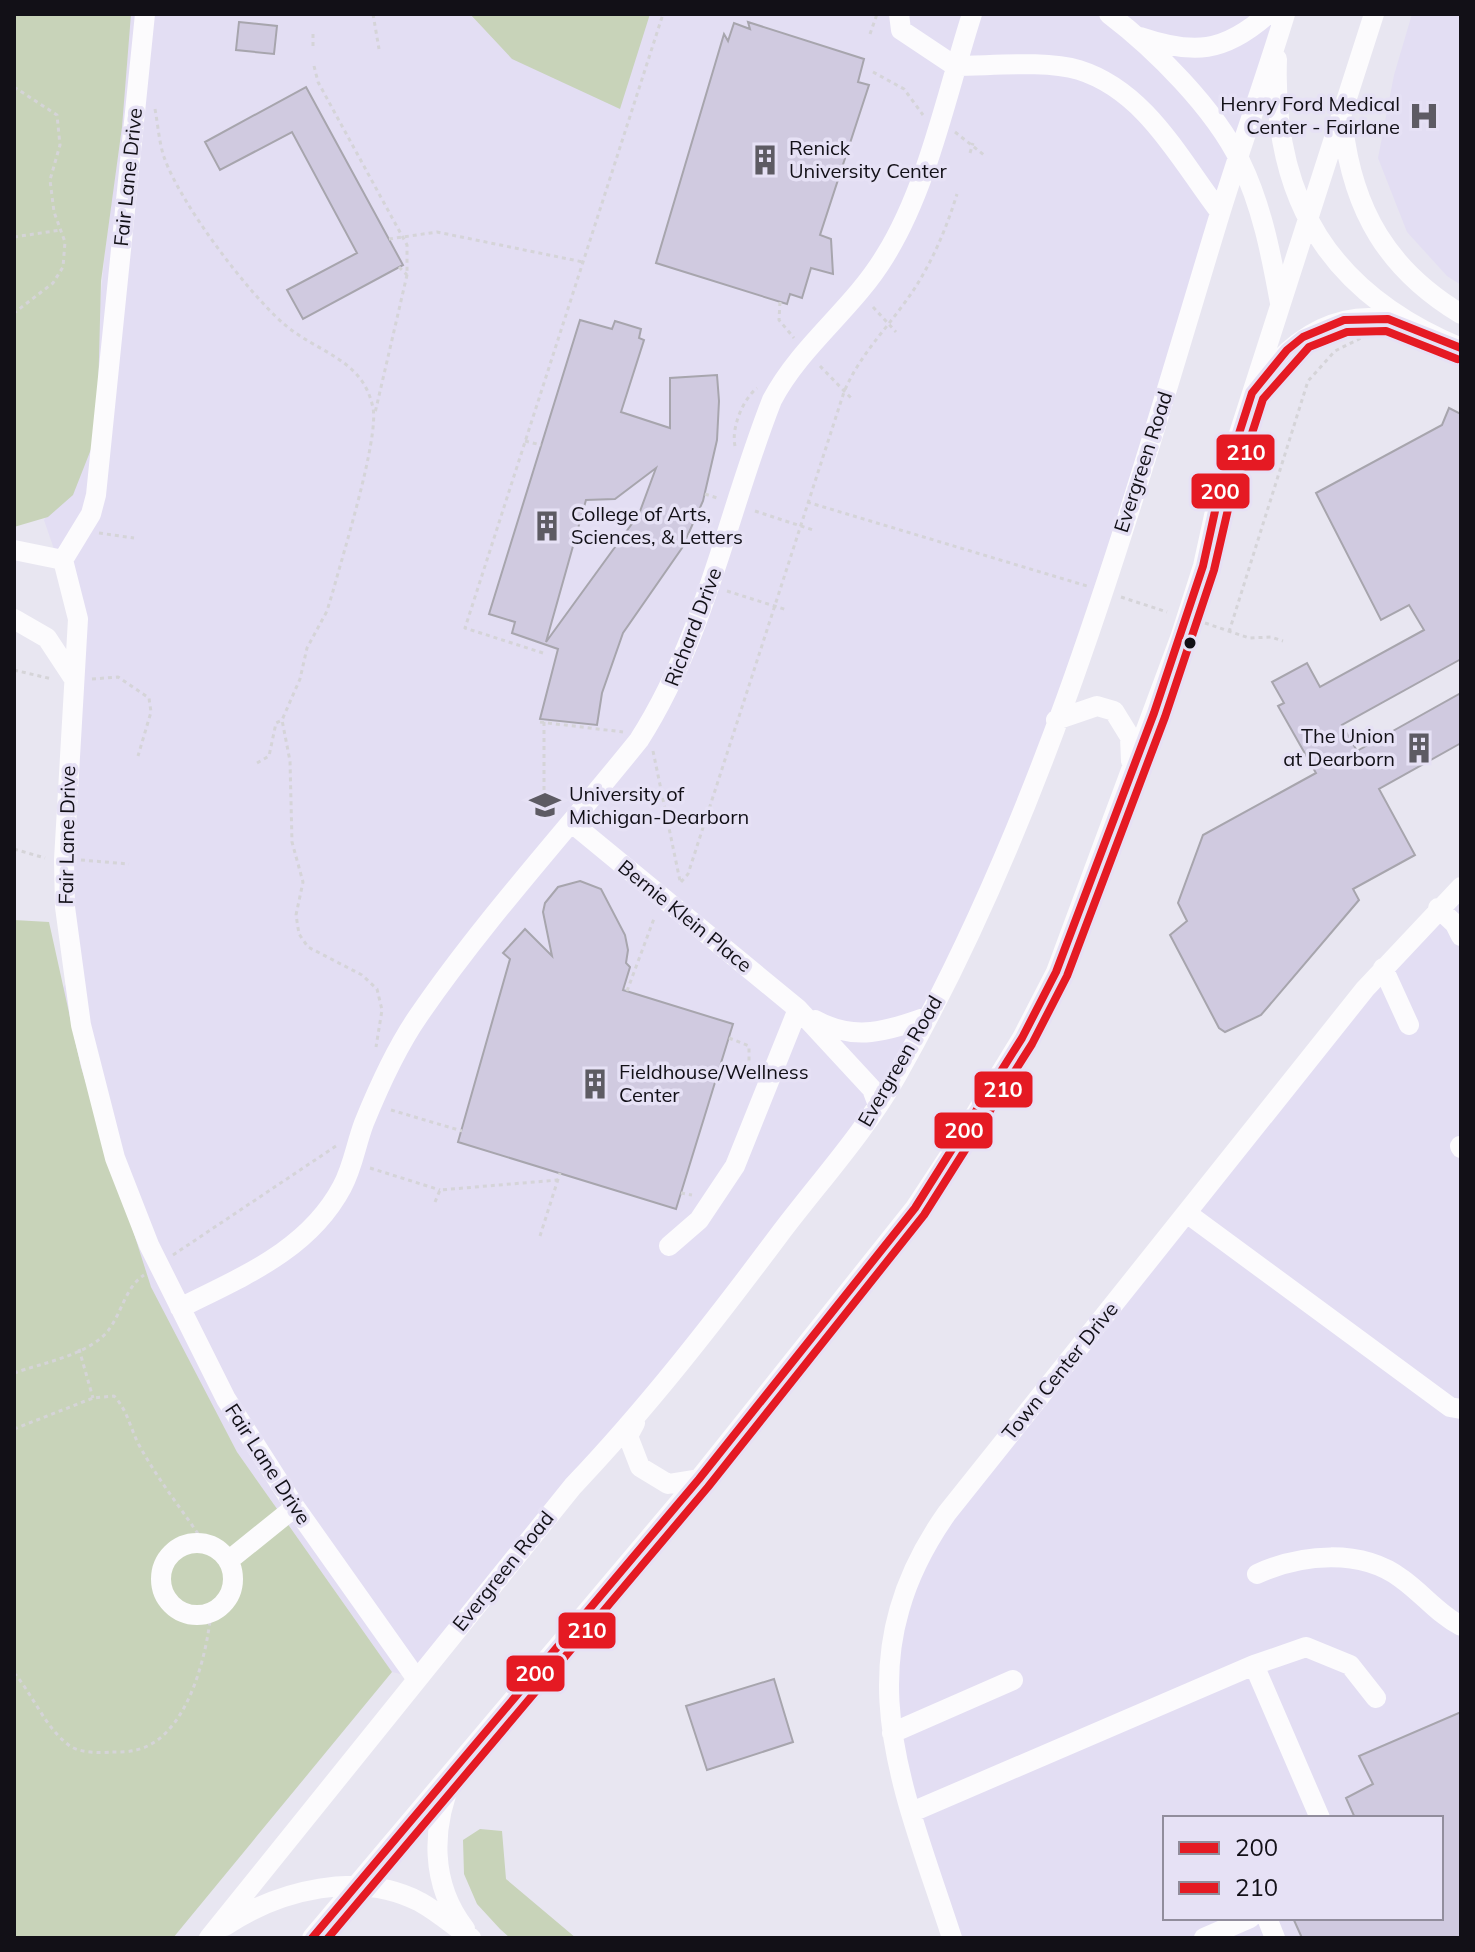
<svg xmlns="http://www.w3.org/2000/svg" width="1475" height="1952" font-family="Mulish,sans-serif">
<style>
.built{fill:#e3def3;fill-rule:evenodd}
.green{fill:#c8d3b9}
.building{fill:#d0cae0;stroke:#a7a5ad;stroke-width:2;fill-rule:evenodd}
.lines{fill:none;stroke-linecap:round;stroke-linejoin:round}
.path{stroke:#d5d4d8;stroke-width:3;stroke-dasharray:4 4;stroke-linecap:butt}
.minor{stroke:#fcfbfd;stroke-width:20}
.bus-1-casing{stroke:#e6e1f5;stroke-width:14}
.bus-2-casing{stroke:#e6e1f5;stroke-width:14}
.bus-1{stroke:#e51a23;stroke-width:8}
.bus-2{stroke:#e51a23;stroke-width:8}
.bus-dot{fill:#121017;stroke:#e6e1f5;stroke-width:3}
.labels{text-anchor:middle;stroke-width:7;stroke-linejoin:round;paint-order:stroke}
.poi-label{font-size:20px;fill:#121017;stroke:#e6e1f5;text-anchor:start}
.street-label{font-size:20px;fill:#121017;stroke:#e6e1f5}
.line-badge{stroke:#e6e1f5;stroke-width:3}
.badge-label{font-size:22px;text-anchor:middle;font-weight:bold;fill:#fff}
</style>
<rect width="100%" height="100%" fill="#e8e6f1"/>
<path class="built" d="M127,14H1281L1182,326L1006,848L891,1071L773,1236L416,1678L392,1672L237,1452L159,1307L93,1152L59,994L73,973L65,907L78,619L44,520L88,434Z
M1412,14H1461V285L1447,276L1407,232L1378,158L1394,75Z
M1461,887V1938H952L887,1688L933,1532ZM1165,1818H1441V1918H1165Z"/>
<path class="green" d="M14,14H131L122,127L101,281L97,434L73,495L48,517L14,527Z
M470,14H650L620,109L512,59Z
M14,920L49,922L81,1067L151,1287L237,1452L392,1672L173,1938H14Z
M480,1829L502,1831L506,1879L576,1938H510L500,1929L477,1904L464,1874L463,1840Z"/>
<path class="building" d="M239,22L277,26L274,54L236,50Z
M748,22L864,59L858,82L869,85L820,235L831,239L833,274L811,268L802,298L790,294L787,304L656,263L724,34L728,41L734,23L750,29Z
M306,87L403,265L303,319L287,290L357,253L292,132L220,170L205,142Z
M580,320L612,329L615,321L641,329L639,338L644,340L621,412L670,428V378L717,375L719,401L717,440L703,501L682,548L623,633L602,693L597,725L540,719L558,649L512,633L515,622L489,614ZM656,468L639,514L546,642L586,500L615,499Z
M1449,408L1461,414V659L1342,725L1357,751L1461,693V743L1379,789L1415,855L1353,889L1359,900L1261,1015L1225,1032L1219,1028L1170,935L1187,921L1178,903L1203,835L1316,773L1278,706L1284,703L1272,682L1307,663L1320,687L1424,630L1409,605L1381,620L1316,493L1442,425Z
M580,881L601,889L625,935L628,950L626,963L630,967L623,990L733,1024L676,1209L458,1142L510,959L503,953L525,929L552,956L543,912L545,903L558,887Z
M774,1679L793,1742L707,1770L686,1706Z
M1461,1712V1938H1302L1293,1918H1441V1818H1355L1346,1798L1373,1784L1359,1756Z"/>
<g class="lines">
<path class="path" d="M373,14L379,49
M870,34L877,14
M313,46V34
M314,66L318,82L407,245V275L375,413
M873,72L904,89L923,115
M14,87L57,115L60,145L50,180L54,212L65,242L63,267L53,283L14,313
M155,109C158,125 159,142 164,157C180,203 247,292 284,324C317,353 363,358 373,408C379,439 343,554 333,591L327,611L307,648L300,679L282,720L290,761L292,842L303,882L296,915L299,934L308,947L362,975L377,989L382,1010L376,1047
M955,132L984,155
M970,153L973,143
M14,237L61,230
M389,239L437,232L583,262
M399,267L407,275
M780,302L779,320L794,338
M873,307L896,332
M820,366L853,400
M525,441L541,445
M735,446C731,428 743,399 757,388
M705,494L717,498
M807,502L1087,586
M755,511L813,530
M99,533L134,538
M727,591L787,610
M1121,597L1167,612
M1205,623L1249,638L1271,637L1283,641
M1229,632L1308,381L1335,351L1361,338
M543,653L465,628L663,14
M14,670L52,679
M92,679L118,677L149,698L151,712L138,756
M540,722L623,732
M544,722V791L552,818
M653,751L680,881
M257,763L269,756L276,723L282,720
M14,849L45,858
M81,860L129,864
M681,882L688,874L844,392C859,357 881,335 903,305C928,272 945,233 957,194
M627,991L655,916
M729,1038L749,1046V1078
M391,1110L462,1131
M370,1168L440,1190
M681,1193L692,1195
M435,1202L440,1190L558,1180
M540,1236L560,1173
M173,1255L336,1146
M79,1349L93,1398
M14,1373C42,1363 93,1354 110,1328C122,1311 126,1287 144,1275
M14,1429L93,1398L114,1396C128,1411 130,1428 139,1445C158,1480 183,1511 205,1544
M14,1673C34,1696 45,1728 70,1746C80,1753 100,1753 112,1752C120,1752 129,1752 136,1750C187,1739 207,1655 211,1612"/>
<path class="minor" d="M145,14L96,495L91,514L63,560L78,619L64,860L65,907L81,1025L115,1158L149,1245L226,1399L295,1507L416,1678
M899,14L901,30L955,66
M1109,14C1155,49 1214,108 1240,161C1262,206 1271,254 1280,303
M1140,37C1193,55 1224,53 1268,14
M1277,59C1272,201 1331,294 1461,348
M955,66C990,66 1046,60 1079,70C1146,91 1180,160 1220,212
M1343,126C1353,211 1388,270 1461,314
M1262,380C1295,336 1342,307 1399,322
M14,550L63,560
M14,619L47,638L74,679
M1056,720L1097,706L1114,711L1130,737L1131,761
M572,823L798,1009L872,1089L878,1105
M1438,908L1455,924L1461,936
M1383,968L1409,1025
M815,1020C855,1042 887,1031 927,1017
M1460,1146L1461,1148
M1188,1214L1450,1407L1461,1409
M669,1246L699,1220L735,1166L798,1009
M180,1308C241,1277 308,1251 342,1187C353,1167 356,1144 364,1123C379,1086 396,1048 419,1015C485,919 566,831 639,740C706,635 727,514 772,400C801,345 853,309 885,256C928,187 947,92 972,14
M635,1423L628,1436L640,1467L668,1484L699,1479
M161 1579a36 36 0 1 1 72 0a36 36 0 1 1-72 0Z
M228,1561L295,1507
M1257,1574C1301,1554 1361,1548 1402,1579C1423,1594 1438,1614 1461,1626
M1254,1665L1320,1818
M892,1733L1013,1680
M453,1777C431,1827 430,1884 465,1929
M912,1812L1254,1665L1306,1647L1350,1665L1376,1698
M1267,1918L1275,1938
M225,1926C279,1890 359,1870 420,1902C438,1912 454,1926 471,1938
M209,1938L573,1486C648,1407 714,1322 779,1235C819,1182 865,1132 897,1075C1048,809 1130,510 1218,220C1239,151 1264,83 1285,14
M312,1938L699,1479L915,1208L959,1141L1022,1038L1056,972L1180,638L1203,566L1217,502L1374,14
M952,1938C902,1784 842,1662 947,1513L1365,989L1461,887
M1204,1938L1250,1918"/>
<g class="bus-1-casing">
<path id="bus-1" d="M312,1938L699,1479L915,1208L1022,1038L1056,972L1154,713L1203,566L1217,502L1252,393L1287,350L1303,337L1344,320L1388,319L1461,348"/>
</g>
<g class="bus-2-casing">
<path id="bus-2" d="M328,1938L708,1487L924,1215L1032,1044L1067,976L1165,717L1214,570L1229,505L1263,399L1309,347L1347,332L1386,331L1457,359"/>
</g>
<use href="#bus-1" class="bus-1"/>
<use href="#bus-2" class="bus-2"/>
</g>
<defs>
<g id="hospital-bare" transform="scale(2.4)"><path d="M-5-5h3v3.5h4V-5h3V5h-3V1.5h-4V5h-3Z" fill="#5d5b63" stroke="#e6e1f5" stroke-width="2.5" paint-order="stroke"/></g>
<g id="building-bare" transform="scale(2.4)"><path d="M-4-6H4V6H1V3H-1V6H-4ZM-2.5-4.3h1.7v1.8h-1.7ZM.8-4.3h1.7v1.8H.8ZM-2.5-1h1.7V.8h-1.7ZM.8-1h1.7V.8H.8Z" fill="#5d5b63" stroke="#e6e1f5" stroke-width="2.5" paint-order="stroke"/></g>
<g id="university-bare" transform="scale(2.4)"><path d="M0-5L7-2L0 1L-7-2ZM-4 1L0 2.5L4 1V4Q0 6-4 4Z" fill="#5d5b63" stroke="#e6e1f5" stroke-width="2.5" paint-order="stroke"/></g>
</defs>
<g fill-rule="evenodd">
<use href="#hospital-bare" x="1424" y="116"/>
<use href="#building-bare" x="765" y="160"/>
<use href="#building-bare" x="547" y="526"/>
<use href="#building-bare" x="1419" y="748"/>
<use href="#university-bare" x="545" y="805"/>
<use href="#building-bare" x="595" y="1084"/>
</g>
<circle class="bus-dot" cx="1190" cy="643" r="7"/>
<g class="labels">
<g class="poi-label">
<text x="1400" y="111" text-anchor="end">Henry Ford Medical<tspan x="1400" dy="23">Center - Fairlane</tspan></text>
<text x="789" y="155">Renick<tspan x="789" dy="23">University Center</tspan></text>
<text x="571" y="521">College of Arts,<tspan x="571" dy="23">Sciences, &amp; Letters</tspan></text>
<text x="1395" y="743" text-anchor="end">The Union<tspan x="1395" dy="23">at Dearborn</tspan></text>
<text x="569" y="801">University of<tspan x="569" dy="23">Michigan-Dearborn</tspan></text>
<text x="619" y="1079">Fieldhouse/Wellness<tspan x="619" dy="23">Center</tspan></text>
</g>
<g class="street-label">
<text transform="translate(128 177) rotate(-84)" y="7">Fair Lane Drive</text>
<text transform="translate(1143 462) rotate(-72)" y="7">Evergreen Road</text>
<text transform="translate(693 627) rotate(-69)" y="7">Richard Drive</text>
<text transform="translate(67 835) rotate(-89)" y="7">Fair Lane Drive</text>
<text transform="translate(685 916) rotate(39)" y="7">Bernie Klein Place</text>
<text transform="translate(900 1061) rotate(-60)" y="7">Evergreen Road</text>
<text transform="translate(1060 1371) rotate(-51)" y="7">Town Center Drive</text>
<text transform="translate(268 1464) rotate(57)" y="7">Fair Lane Drive</text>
<text transform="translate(503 1571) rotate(-51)" y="7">Evergreen Road</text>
</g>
</g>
<g class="line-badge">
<rect x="1215" y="433" width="61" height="39" rx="8" fill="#e51a23"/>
<rect x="1190" y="472" width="61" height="38" rx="8" fill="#e51a23"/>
<rect x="973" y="1070" width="61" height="39" rx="8" fill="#e51a23"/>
<rect x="933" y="1111" width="61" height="39" rx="8" fill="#e51a23"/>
<rect x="557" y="1611" width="60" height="39" rx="8" fill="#e51a23"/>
<rect x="505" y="1654" width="61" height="39" rx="8" fill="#e51a23"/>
</g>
<g class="badge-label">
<text x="1246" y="460">210</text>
<text x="1220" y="499">200</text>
<text x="1003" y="1097">210</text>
<text x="964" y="1138">200</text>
<text x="587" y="1638">210</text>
<text x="535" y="1681">200</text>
</g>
<rect width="1475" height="1952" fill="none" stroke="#121017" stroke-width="32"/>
<rect x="1163" y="1816" width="280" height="104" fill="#e6e1f5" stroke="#918d9c" stroke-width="2"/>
<rect x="1179" y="1842" width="40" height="12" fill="#e51a23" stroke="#918d9c" stroke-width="2"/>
<text x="1235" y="1856" font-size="24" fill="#121017">200</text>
<rect x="1179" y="1882" width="40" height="12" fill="#e51a23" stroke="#918d9c" stroke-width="2"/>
<text x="1235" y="1896" font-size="24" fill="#121017">210</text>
</svg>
